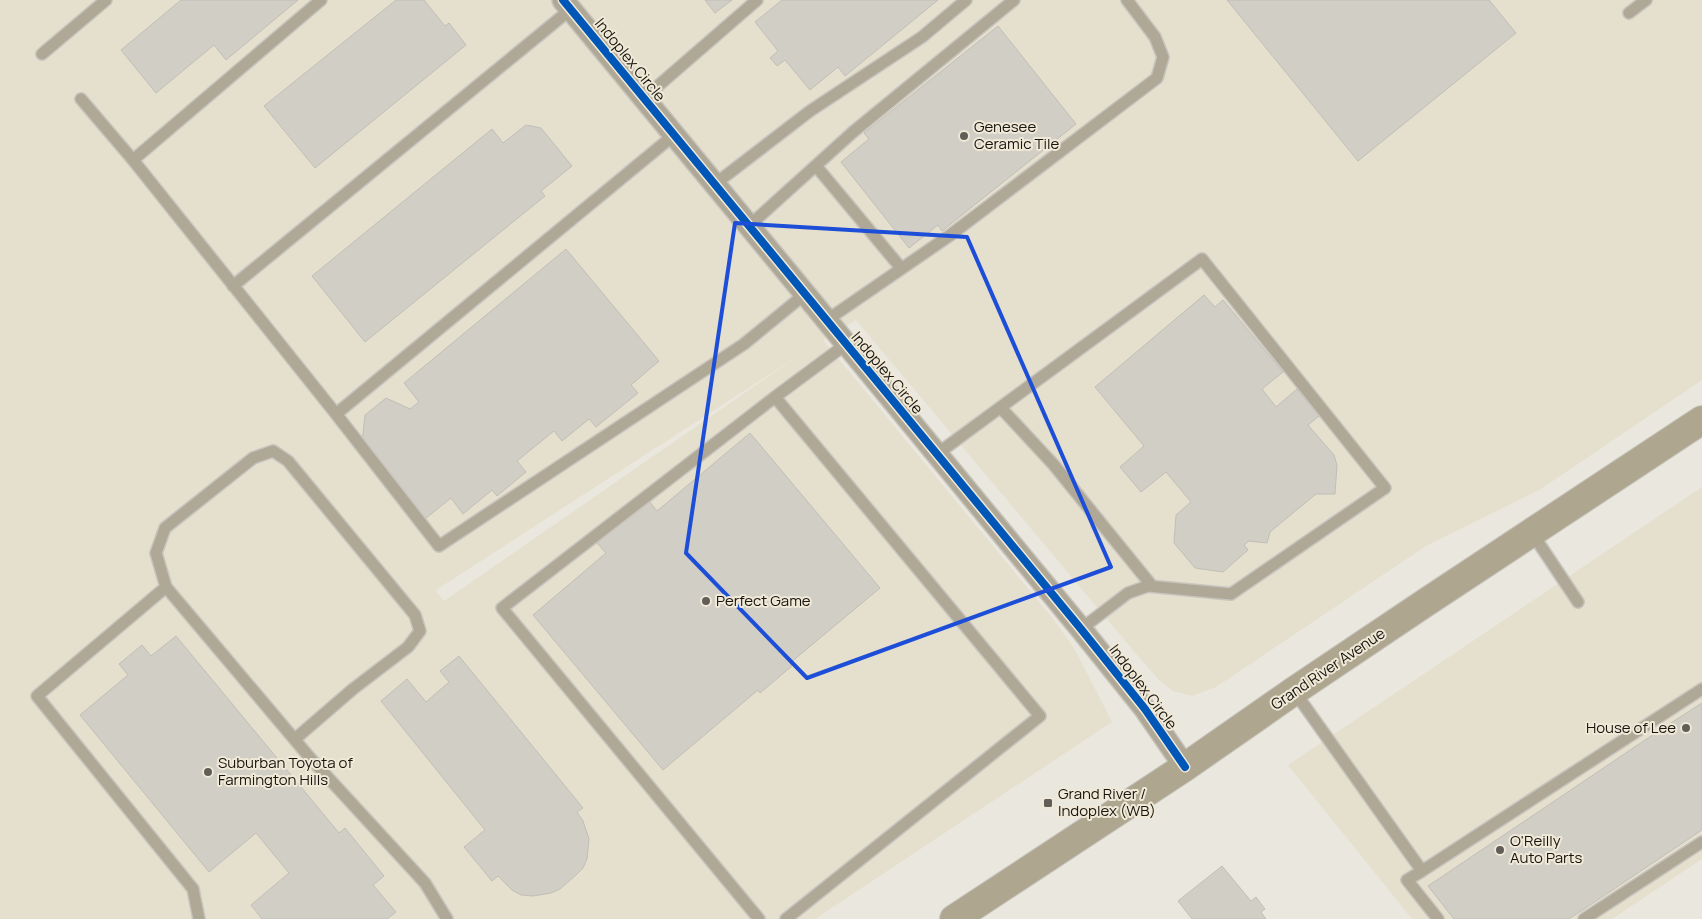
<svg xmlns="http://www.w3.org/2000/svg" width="1702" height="919" font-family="Manrope,sans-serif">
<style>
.built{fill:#e5dfcd;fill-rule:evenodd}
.building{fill:#d1cec6;stroke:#c1beb7}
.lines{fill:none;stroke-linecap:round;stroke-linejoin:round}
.service-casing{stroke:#c7c4be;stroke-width:14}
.minor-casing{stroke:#c7c4be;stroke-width:24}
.secondary-casing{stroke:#c7c4be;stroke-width:30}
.service{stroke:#b0a896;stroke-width:11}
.minor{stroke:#b0a896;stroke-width:21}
.secondary{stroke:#aea68f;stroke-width:28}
.cycleway-casing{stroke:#f0e9d8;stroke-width:11}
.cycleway{stroke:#0057b8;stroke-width:8}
.marked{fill:none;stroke:#1d4ed8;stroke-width:4;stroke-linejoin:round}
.poi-dot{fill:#615e57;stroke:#f0e9d8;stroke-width:2}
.labels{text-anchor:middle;stroke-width:4;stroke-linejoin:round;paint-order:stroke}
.street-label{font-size:15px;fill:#17140e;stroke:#f0e9d8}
.poi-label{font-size:15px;fill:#17140e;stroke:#f0e9d8;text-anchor:start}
</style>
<rect width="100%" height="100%" fill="#eae7de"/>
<path class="built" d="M0,0H1702V380L1541,489L1426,546L1216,687L1192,696L1173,691L1161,682L1143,662L856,320L823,340L1054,620L1074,648L1112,722L815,919H0ZM801,354L444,601L436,591V590Z
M1702,487V859L1612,919H1412L1288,765Z"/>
<path class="building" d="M181,0H298L226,60L214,45L156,93L121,50Z
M396,0H424L445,26L449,23L466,45L315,168L264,106Z
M705,0H732L715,13Z
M782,0H938L845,76L838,67L810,90L785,60L777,66L770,58L778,51L755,22Z
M1227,0H1489L1516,33L1358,161Z
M998,26L1076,124L942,231L938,225L909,248L841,162L869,139L864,133Z
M526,125L541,128L572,166L541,191L545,196L365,342L312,276L492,129L503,143Z
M566,249L659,361L631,385L638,393L596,427L589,419L562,441L554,431L517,461L526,472L497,496L492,490L463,514L451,498L425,519L362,443L365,415L386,398L410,409L419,402L404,383Z
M1204,295L1215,307L1223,300L1283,372L1262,389L1276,407L1297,389L1319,416L1308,425L1334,455L1337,465L1335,494H1316L1270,532L1267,543L1249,541L1244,545L1248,550L1223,572L1195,568L1174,543L1176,515L1191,502L1166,472L1141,492L1120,467L1144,446L1095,387Z
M750,433L880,588L790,663L792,666L760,693L758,690L663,770L533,615L606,553L597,543L648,500L657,511Z
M176,636L339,833L345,828L384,876L373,885L396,912L387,919H262L251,905L289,873L256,833L209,872L80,715L128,675L119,664L142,645L151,656Z
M459,656L583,808L577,812L583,821L589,839L587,859L583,868L576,875L560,889L551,893L533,896L521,895L512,890L498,876L492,881L464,847L485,830L381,701L407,679L426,702L449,682L440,671Z
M1702,703V830L1569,919H1454L1428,886L1660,730Z
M1222,866L1251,901L1256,897L1265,909L1261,912L1266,919H1192L1178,901Z"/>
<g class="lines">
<g class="service-casing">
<path id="service" d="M1629,13L1646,0
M42,54L106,0
M644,98L757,0
M81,99L133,160L321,0
M674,135L336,414L439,546L744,344L805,294
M133,160L336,414
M816,166L901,268
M715,184L810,111L922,37L966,0
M750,225L853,132L1014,0
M233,286L571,9
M827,320L949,236L1157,78L1163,57L1155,37L1127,0
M775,397L845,345
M1001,408L1053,464L1152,586
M937,454L1202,259L1385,488L1231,594L1148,586L1128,593L1081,629
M1532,533L1578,602
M166,587L156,553L165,528L253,458L273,451L288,461L415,615L420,631L408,647L353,689L295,739
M1294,691L1422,871L1702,689
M1422,871L1407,880L1438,919
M199,919L193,889L37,696L166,587L311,759L425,883L447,919
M759,919L502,608L775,397L1040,716L786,919
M1584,919L1702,842"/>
</g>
<g class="minor-casing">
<path id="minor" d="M563,0L1081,629L1145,709L1185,767"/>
</g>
<g class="secondary-casing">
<path id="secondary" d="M954,919L1185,767L1294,691L1425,603L1702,420"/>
</g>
<use href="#service" class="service"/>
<use href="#minor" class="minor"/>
<use href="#secondary" class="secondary"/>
<g class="cycleway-casing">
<path id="cycleway" d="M563,0L1081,629L1145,709L1185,767"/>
</g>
<use href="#cycleway" class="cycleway"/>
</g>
<path class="marked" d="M735,223L967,237L1111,567L807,678L686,553Z"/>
<g class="poi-dot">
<circle cx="964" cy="136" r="5"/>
<circle cx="706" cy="601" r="5"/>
<circle cx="1686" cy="728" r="5"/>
<circle cx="208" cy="772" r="5"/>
<rect x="1043" y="798" width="10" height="10" rx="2.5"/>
<circle cx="1500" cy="850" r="5"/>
</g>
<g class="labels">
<g class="street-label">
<text transform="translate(630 60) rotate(51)" y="5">Indoplex Circle</text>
<text transform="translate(887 373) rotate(50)" y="5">Indoplex Circle</text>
<text transform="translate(1328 669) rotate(-34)" y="5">Grand River Avenue</text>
<text transform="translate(1143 687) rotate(53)" y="5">Indoplex Circle</text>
</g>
<g class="poi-label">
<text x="974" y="132">Genesee<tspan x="974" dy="17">Ceramic Tile</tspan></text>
<text x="716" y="606">Perfect Game</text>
<text x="1676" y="733" text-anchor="end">House of Lee</text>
<text x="218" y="768">Suburban Toyota of<tspan x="218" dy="17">Farmington Hills</tspan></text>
<text x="1058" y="799">Grand River /<tspan x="1058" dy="17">Indoplex (WB)</tspan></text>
<text x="1510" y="846">O'Reilly<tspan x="1510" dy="17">Auto Parts</tspan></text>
</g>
</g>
</svg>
